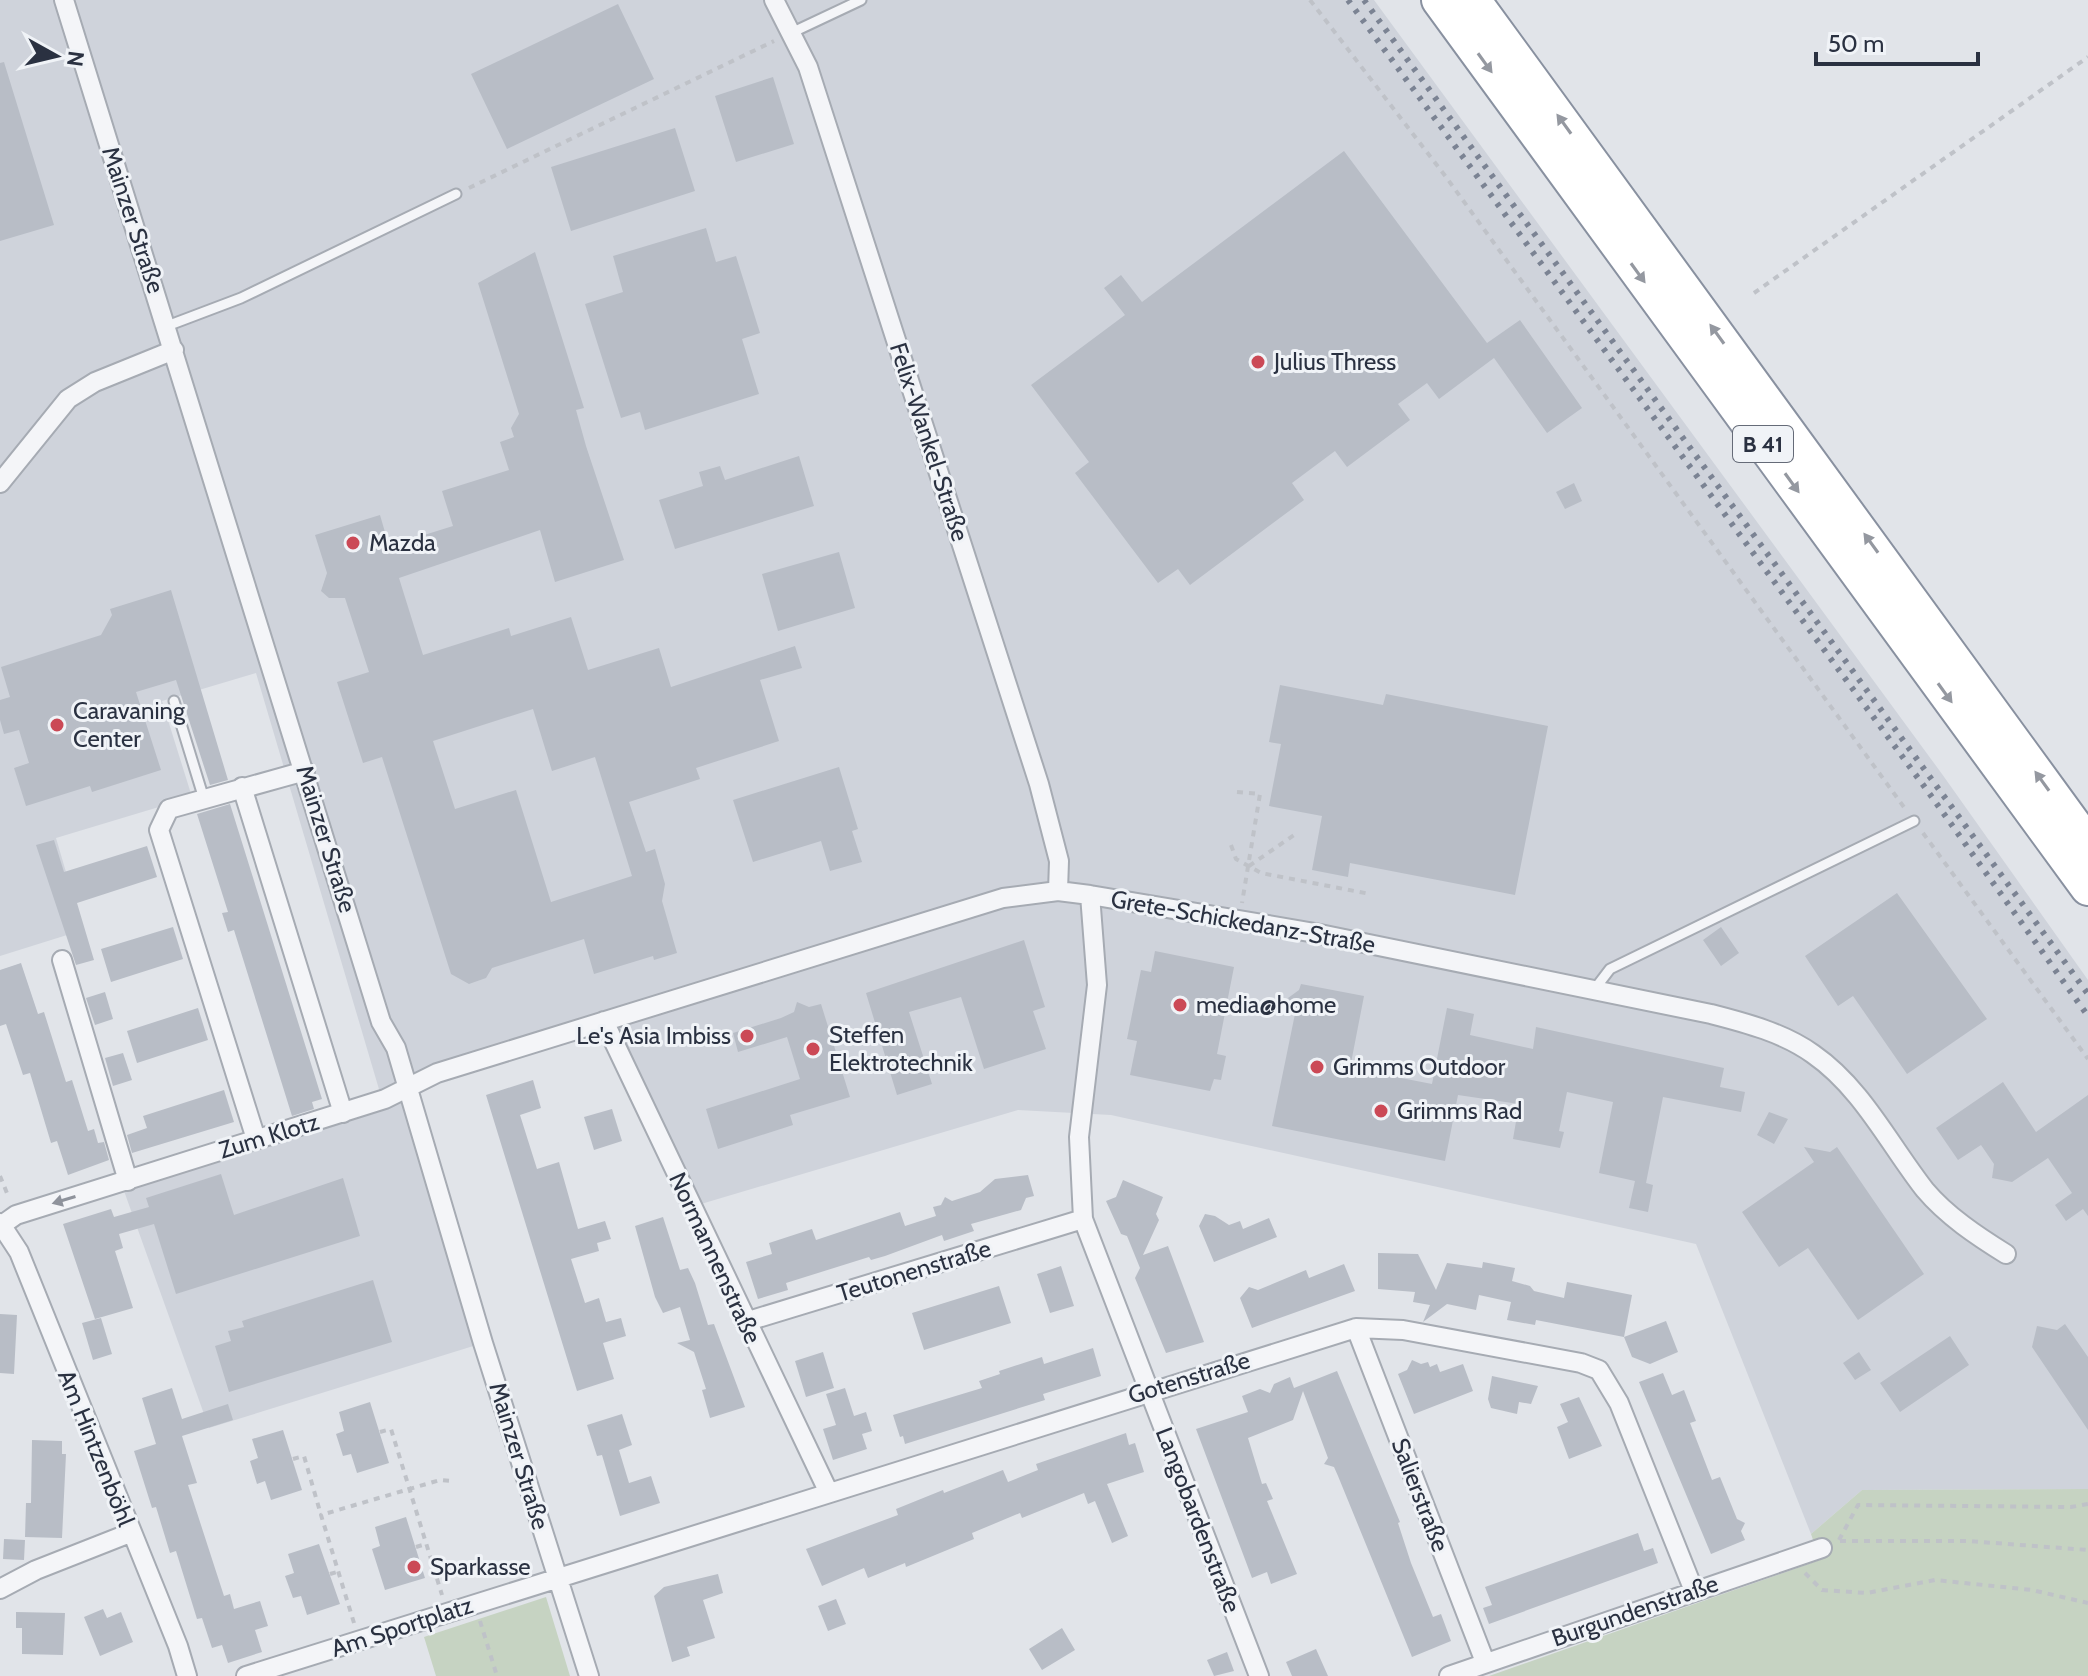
<svg xmlns="http://www.w3.org/2000/svg" width="2088" height="1676" font-family="Cabin,sans-serif">
<style>
.built{fill:#cfd3db}
.green{fill:#c6d3c2}
.building{fill:#b8bdc6;fill-rule:evenodd}
.lines{fill:none;stroke-linecap:round;stroke-linejoin:round}
.lane-casing{stroke:#a6abb3;stroke-width:13}
.street-casing{stroke:#a6abb3;stroke-width:22}
.highway-casing{stroke:#8991a0;stroke-width:38}
.path{stroke:#bfc2c8;stroke-width:4;stroke-dasharray:6 6;stroke-linecap:butt}
.lane{stroke:#f4f5f8;stroke-width:9}
.street{stroke:#f4f5f8;stroke-width:18}
.highway{stroke:#fff;stroke-width:34}
.rail{stroke:#7b8393;stroke-width:6;stroke-dasharray:4 8;stroke-linecap:butt}
.oneway{fill:#9498a0}
.oneway2{fill:#8f939c}
.poi-dot{fill:#cb4956;stroke:#f0f3f7;stroke-width:3}
.labels{text-anchor:middle;stroke-width:6;stroke-linejoin:round;paint-order:stroke}
.shield{fill:#f0f3f7;stroke:#656b78;stroke-width:2}
.shield-label{font-size:22px;font-weight:bold;fill:#2a3141}
.street-label{font-size:24px;fill:#2a3141;stroke:#f0f3f7}
.poi-label{font-size:24px;fill:#2a3141;stroke:#f0f3f7;text-anchor:start}
</style>
<rect width="100%" height="100%" fill="#e1e4e9"/>
<path class="built" d="M0,0H1374L1942,774L2088,980V1489L1862,1490L1811,1534L1696,1244L1111,1115L1018,1110L691,1207L604,1021L408,1086L483,1343L209,1428L119,1177L381,1096L256,673L162,701L192,797L56,838L83,930L0,956Z"/>
<path class="green" d="M2088,1489V1676H1489L1820,1560L1811,1534L1862,1490Z
M546,1597L570,1676H436L424,1637Z"/>
<path class="building" d="M618,4L654,79L507,149L471,74Z
M4,62L54,225L0,241V63Z
M773,77L794,144L736,162L715,96Z
M675,128L695,191L571,231L551,167Z
M1344,151L1487,343L1520,320L1582,408L1547,433L1494,358L1439,399L1427,383L1398,404L1410,420L1347,467L1335,451L1292,483L1304,500L1245,544L1190,585L1178,569L1158,583L1075,473L1089,462L1031,385L1125,315L1104,288L1121,275L1142,302Z
M706,228L716,262L736,256L760,333L742,339L759,394L645,430L640,412L621,418L585,304L623,292L613,256Z
M535,252L584,408L576,410L586,446L624,560L555,582L540,530L399,578L423,655L509,628L511,636L571,617L588,670L659,648L671,687L795,646L802,668L760,680L779,741L696,768L700,779L629,802L646,852L655,849L665,884L662,901L677,953L654,960L653,956L594,974L584,939L492,968L486,978L469,984L451,974L382,757L363,763L337,682L369,672L345,598H329L321,591L327,573L315,535L380,515L389,546L453,526L442,491L509,470L500,442L514,437L511,428L519,414L478,283ZM533,709L552,771L595,757L632,876L551,902L516,790L455,809L433,741Z
M799,456L814,506L675,549L659,500L703,486L699,472L720,466L725,480Z
M1574,483L1582,501L1565,509L1556,492Z
M839,552L855,608L778,631L762,574Z
M171,590L228,780L210,785L176,680L136,692L161,770L92,792L90,786L26,806L14,768L29,763L19,730L4,734L0,720V700L10,697L1,667L101,635L112,615L110,609Z
M1280,685L1383,705L1386,694L1548,726L1515,895L1350,863L1348,877L1312,870L1322,816L1269,806L1281,744L1269,742Z
M839,767L858,829L852,831L862,862L830,871L821,841L753,862L733,800Z
M230,804L322,1099L312,1102L314,1109L292,1116L234,930L228,932L222,913L228,912L197,814Z
M54,840L64,872L147,846L157,877L77,903L94,960L76,965L36,845Z
M1897,893L1987,1019L1907,1074L1853,996L1838,1006L1805,956Z
M173,927L183,959L111,982L101,949Z
M1721,927L1739,953L1721,966L1703,940Z
M1024,940L1045,1007L1033,1011L1046,1049L984,1069L961,997L909,1012L932,1084L897,1095L866,993Z
M1155,951L1234,967L1217,1054L1226,1056L1221,1080L1214,1079L1210,1091L1130,1075L1137,1041L1127,1039L1141,970L1151,972Z
M21,963L38,1014L44,1012L66,1082L72,1080L88,1131L94,1129L98,1143L104,1142L109,1160L68,1175L57,1141L51,1143L30,1073L23,1075L6,1024L0,1026V970Z
M1301,984L1364,996L1350,1068L1432,1084L1447,1008L1474,1014L1470,1035L1533,1049L1536,1027L1724,1068L1720,1087L1745,1092L1741,1112L1663,1097L1646,1183L1653,1185L1648,1212L1629,1208L1635,1181L1599,1173L1613,1102L1567,1092L1559,1131L1564,1132L1560,1148L1513,1139L1519,1104L1458,1095L1445,1161L1272,1126L1296,1009L1288,998L1299,990Z
M105,992L113,1019L95,1025L86,998Z
M797,1002L809,1007L821,1004L850,1097L790,1115L793,1125L718,1149L706,1109L800,1079L787,1037L738,1052L733,1033L781,1018L794,1012Z
M198,1008L208,1040L137,1063L127,1031Z
M123,1053L132,1080L113,1086L105,1058Z
M533,1080L541,1108L520,1115L537,1169L559,1162L578,1229L605,1221L611,1239L597,1243L599,1251L571,1259L585,1303L599,1298L606,1322L621,1318L626,1336L603,1343L614,1379L577,1391L486,1095Z
M2003,1082L2036,1132L2088,1095V1216L2083,1209L2066,1221L2055,1205L2072,1193L2048,1158L2012,1182L1992,1178L1994,1164L1981,1145L1958,1160L1936,1128Z
M224,1090L234,1122L132,1153L127,1135L147,1128L143,1116Z
M612,1109L622,1141L594,1150L584,1117Z
M1769,1112L1788,1119L1774,1144L1757,1135Z
M1804,1147L1830,1152L1837,1147L1924,1274L1858,1320L1808,1248L1779,1267L1742,1212L1814,1162Z
M221,1174L234,1215L343,1178L360,1236L176,1294L154,1224L119,1234L123,1248L115,1251L133,1308L95,1319L63,1224L111,1209L114,1217L149,1207L146,1198Z
M1028,1175L1034,1196L1026,1198L1021,1210L971,1224L974,1231L944,1241L942,1235L885,1256L871,1260L869,1257L786,1283L788,1290L758,1299L746,1262L772,1254L769,1243L812,1229L816,1240L900,1212L905,1226L936,1216L933,1207L941,1205L945,1197L952,1201L980,1192L995,1179Z
M1123,1180L1163,1197L1156,1214L1159,1220L1143,1255L1168,1246L1204,1342L1166,1353L1135,1278L1140,1268L1127,1236L1121,1234L1106,1201L1116,1197Z
M1205,1214L1215,1216L1229,1225L1240,1221L1243,1229L1269,1218L1277,1237L1214,1262L1199,1226Z
M663,1217L680,1270L688,1268L695,1283L708,1325L714,1324L745,1407L710,1418L702,1390L706,1389L694,1352L677,1343L690,1340L680,1307L663,1313L655,1297L635,1226Z
M1378,1253L1418,1254L1436,1290L1447,1263L1482,1268L1483,1262L1515,1268L1512,1281L1530,1286L1534,1291L1564,1298L1567,1282L1632,1295L1624,1337L1536,1320L1535,1325L1507,1320L1511,1302L1479,1295L1476,1310L1447,1304L1423,1322L1430,1305L1413,1302L1415,1292L1378,1289Z
M1344,1264L1355,1291L1252,1328L1240,1298L1249,1287L1258,1290L1306,1270L1309,1278Z
M1061,1266L1074,1306L1050,1313L1037,1274Z
M373,1280L392,1342L229,1392L215,1346L231,1341L228,1331L244,1327L242,1321Z
M999,1286L1011,1323L924,1350L912,1313Z
M0,1314L17,1315L14,1374L0,1373Z
M101,1318L112,1354L93,1360L82,1323Z
M1666,1321L1678,1352L1650,1364L1632,1357L1624,1337Z
M2065,1324L2088,1357V1430L2032,1347L2037,1326L2057,1330Z
M1950,1336L1969,1365L1900,1412L1880,1383Z
M1093,1348L1101,1376L1043,1394L1045,1400L905,1444L903,1436L900,1437L893,1415L982,1388L979,1381L1000,1374L999,1371L1042,1357L1044,1364Z
M823,1352L834,1388L806,1397L795,1361Z
M1859,1352L1871,1370L1855,1380L1843,1363Z
M1412,1360L1421,1364L1428,1362L1430,1367L1437,1364L1440,1372L1463,1364L1473,1391L1414,1414L1398,1374L1407,1370Z
M1337,1371L1400,1522L1398,1523L1411,1563L1433,1617L1441,1614L1451,1641L1412,1657L1338,1476L1334,1467L1324,1464L1328,1458L1303,1391L1293,1420L1248,1438L1262,1484L1266,1483L1273,1499L1267,1501L1297,1574L1271,1584L1267,1572L1252,1578L1196,1429L1248,1412L1242,1396L1260,1389L1270,1393L1274,1384L1290,1377L1294,1388Z
M1663,1373L1672,1395L1684,1390L1696,1421L1690,1423L1712,1480L1720,1477L1737,1519L1745,1523L1741,1531L1745,1540L1711,1554L1639,1382Z
M1492,1376L1538,1386L1531,1404L1519,1402L1517,1414L1491,1408L1488,1399Z
M172,1388L182,1419L228,1404L233,1420L182,1436L197,1483L188,1485L224,1596L230,1594L234,1609L260,1601L268,1626L255,1630L262,1652L228,1663L222,1645L212,1648L202,1618L197,1619L176,1551L170,1553L156,1507L152,1508L134,1451L156,1444L142,1398Z
M845,1388L854,1416L866,1412L872,1431L862,1434L867,1449L833,1460L823,1429L836,1425L826,1394Z
M1579,1397L1602,1446L1569,1459L1557,1427L1568,1422L1560,1404Z
M370,1402L389,1463L357,1473L351,1454L343,1456L336,1434L344,1431L339,1412Z
M622,1414L632,1445L619,1450L629,1483L651,1476L660,1503L620,1516L602,1455L597,1456L587,1425Z
M283,1430L302,1490L271,1500L265,1481L257,1484L250,1461L258,1458L252,1439Z
M1126,1433L1129,1445L1135,1443L1144,1472L1107,1484L1128,1536L1112,1543L1095,1501L1088,1504L1084,1493L1022,1518L1020,1513L972,1533L974,1539L906,1567L905,1563L868,1578L864,1568L822,1586L806,1549L898,1515L896,1509L943,1490L944,1493L1003,1470L1008,1482L1038,1470L1036,1464Z
M32,1440L62,1441V1454H66L62,1538L25,1537L26,1503H31Z
M406,1517L425,1578L385,1590L372,1549L380,1546L375,1527Z
M1638,1533L1644,1551L1653,1548L1658,1563L1489,1624L1483,1608L1492,1605L1485,1587Z
M4,1539L25,1540L24,1560L3,1559Z
M319,1544L340,1604L307,1615L301,1596L293,1598L285,1576L294,1573L288,1554Z
M718,1574L723,1593L703,1600L715,1638L687,1647L690,1656L672,1662L654,1596L664,1587Z
M836,1599L846,1624L828,1631L818,1606Z
M103,1609L107,1618L121,1612L133,1642L100,1656L84,1617Z
M16,1612L65,1613L63,1655L22,1654V1628H16Z
M1062,1628L1075,1650L1042,1670L1029,1649Z
M1316,1649L1328,1676H1292L1286,1662Z
M1227,1652L1234,1671L1214,1676L1207,1660Z"/>
<g class="lines">
<g class="lane-casing">
<path id="lane" d="M791,33L861,0
M167,326L241,298L456,194
M174,701L204,799
M1594,990L1610,969L1914,821"/>
</g>
<g class="street-casing">
<path id="street" d="M64,0L381,1022L396,1048L483,1343L589,1676
M774,0L808,67L1039,784L1059,861L1058,891
M0,483L68,399L95,382L174,350
M242,787L343,1113
M1090,895L1097,985L1079,1137L1083,1219L1259,1676
M62,960L128,1181
M604,1021L829,1493
M256,1139L159,830L169,809L305,771
M0,1223L19,1252L178,1646L187,1676
M2,1225L16,1215L385,1099L437,1073L1003,898L1058,891L1090,895L1315,933L1711,1014C1746,1023 1784,1033 1813,1054C1862,1088 1889,1144 1925,1190C1947,1216 1977,1236 2006,1254
M745,1322L1083,1219
M1356,1328L1485,1662
M0,1589L36,1570L130,1533
M246,1676L1356,1328L1403,1330L1581,1363L1599,1370L1619,1403L1694,1591
M1449,1676L1822,1548"/>
</g>
<g class="highway-casing">
<path id="highway" d="M1439,0L2088,888
M1473,0L2088,844"/>
</g>
<path class="path" d="M1310,0L1446,177L1906,810
M469,188L774,41
M1754,293L2088,57
M1237,792L1260,794L1242,903
M1923,833L2088,1059
M1231,845L1236,859L1261,873L1370,894
M1249,866L1297,833
M0,1176L9,1198
M380,1432L391,1429L442,1595
M293,1459L304,1456L321,1515
M1839,1540L1858,1505L2071,1507L2088,1504
M1840,1541H1968L2088,1550
M416,1547L426,1544
M1805,1573L1822,1590L1867,1593L1935,1580L2032,1590L2088,1603
M330,1574L337,1572
M480,1621L497,1676
M354,1623L321,1515L440,1480L452,1481"/>
<use href="#lane" class="lane"/>
<use href="#street" class="street"/>
<use href="#highway" class="highway"/>
<path class="rail" d="M1348,0L1929,793L2088,1016
M1364,0L2088,994"/>
</g>
<defs><path id="oneway-solid" d="M-6-.8H1V-3.2L6.5 0L1 3.2V.8H-6Z" transform="scale(2)"/></defs>
<g class="oneway">
<use href="#oneway-solid" transform="translate(1485 63) rotate(54)"/>
<use href="#oneway-solid" transform="translate(1564 124) rotate(-126)"/>
<use href="#oneway-solid" transform="translate(1638 273) rotate(54)"/>
<use href="#oneway-solid" transform="translate(1717 334) rotate(-126)"/>
<use href="#oneway-solid" transform="translate(1792 483) rotate(54)"/>
<use href="#oneway-solid" transform="translate(1871 543) rotate(-126)"/>
<use href="#oneway-solid" transform="translate(1945 693) rotate(54)"/>
<use href="#oneway-solid" transform="translate(2042 781) rotate(-126)"/>
</g>
<use class="oneway2" href="#oneway-solid" transform="translate(64 1200) rotate(163)"/>
<g class="poi-dot">
<circle cx="1258" cy="362" r="8"/>
<circle cx="353" cy="543" r="8"/>
<circle cx="57" cy="725" r="8"/>
<circle cx="1180" cy="1005" r="8"/>
<circle cx="747" cy="1036" r="8"/>
<circle cx="813" cy="1049" r="8"/>
<circle cx="1317" cy="1067" r="8"/>
<circle cx="1381" cy="1111" r="8"/>
<circle cx="414" cy="1567" r="8"/>
</g>
<g class="labels">
<rect class="shield" x="1733" y="426" width="60" height="36" rx="6"/>
<g class="shield-label">
<text x="1763" y="452">B 41</text>
</g>
<g class="street-label">
<text transform="translate(133 220) rotate(72)" y="8">Mainzer Straße</text>
<text transform="translate(929 442) rotate(72)" y="8">Felix-Wankel-Straße</text>
<text transform="translate(326 839) rotate(73)" y="8">Mainzer Straße</text>
<text transform="translate(1243 922) rotate(10)" y="8">Grete-Schickedanz-Straße</text>
<text transform="translate(269 1136) rotate(-17)" y="8">Zum Klotz</text>
<text transform="translate(715 1258) rotate(65)" y="8">Normannenstraße</text>
<text transform="translate(914 1271) rotate(-17)" y="8">Teutonenstraße</text>
<text transform="translate(1189 1378) rotate(-17)" y="8">Gotenstraße</text>
<text transform="translate(96 1448) rotate(68)" y="8">Am Hintzenböhl</text>
<text transform="translate(519 1456) rotate(73)" y="8">Mainzer Straße</text>
<text transform="translate(1420 1495) rotate(69)" y="8">Salierstraße</text>
<text transform="translate(1198 1520) rotate(69)" y="8">Langobardenstraße</text>
<text transform="translate(1635 1611) rotate(-19)" y="8">Burgundenstraße</text>
<text transform="translate(402 1627) rotate(-18)" y="8">Am Sportplatz</text>
</g>
<g class="poi-label">
<text x="1274" y="370">Julius Thress</text>
<text x="369" y="551">Mazda</text>
<text x="73" y="719">Caravaning<tspan x="73" dy="28">Center</tspan></text>
<text x="1196" y="1013">media@home</text>
<text x="829" y="1043">Steffen<tspan x="829" dy="28">Elektrotechnik</tspan></text>
<text x="731" y="1044" text-anchor="end">Le's Asia Imbiss</text>
<text x="1333" y="1075">Grimms Outdoor</text>
<text x="1397" y="1119">Grimms Rad</text>
<text x="430" y="1575">Sparkasse</text>
</g>
</g>
<g transform="translate(56 56) rotate(98)" stroke="#f0f3f7" stroke-width="6" paint-order="stroke">
<path d="M0-6L14 30L0 20L-14 30Z" fill="#2a3141"/>
<text y="-12" font-size="22" font-weight="bold" text-anchor="middle" fill="#2a3141">N</text>
</g>
<path d="M1816 52v12h162v-12" fill="none" stroke="#2a3141" stroke-width="4"/>
<text x="1828" y="52" font-size="24" fill="#2a3141" stroke="#f0f3f7" stroke-width="6" paint-order="stroke">50 m</text>
</svg>
